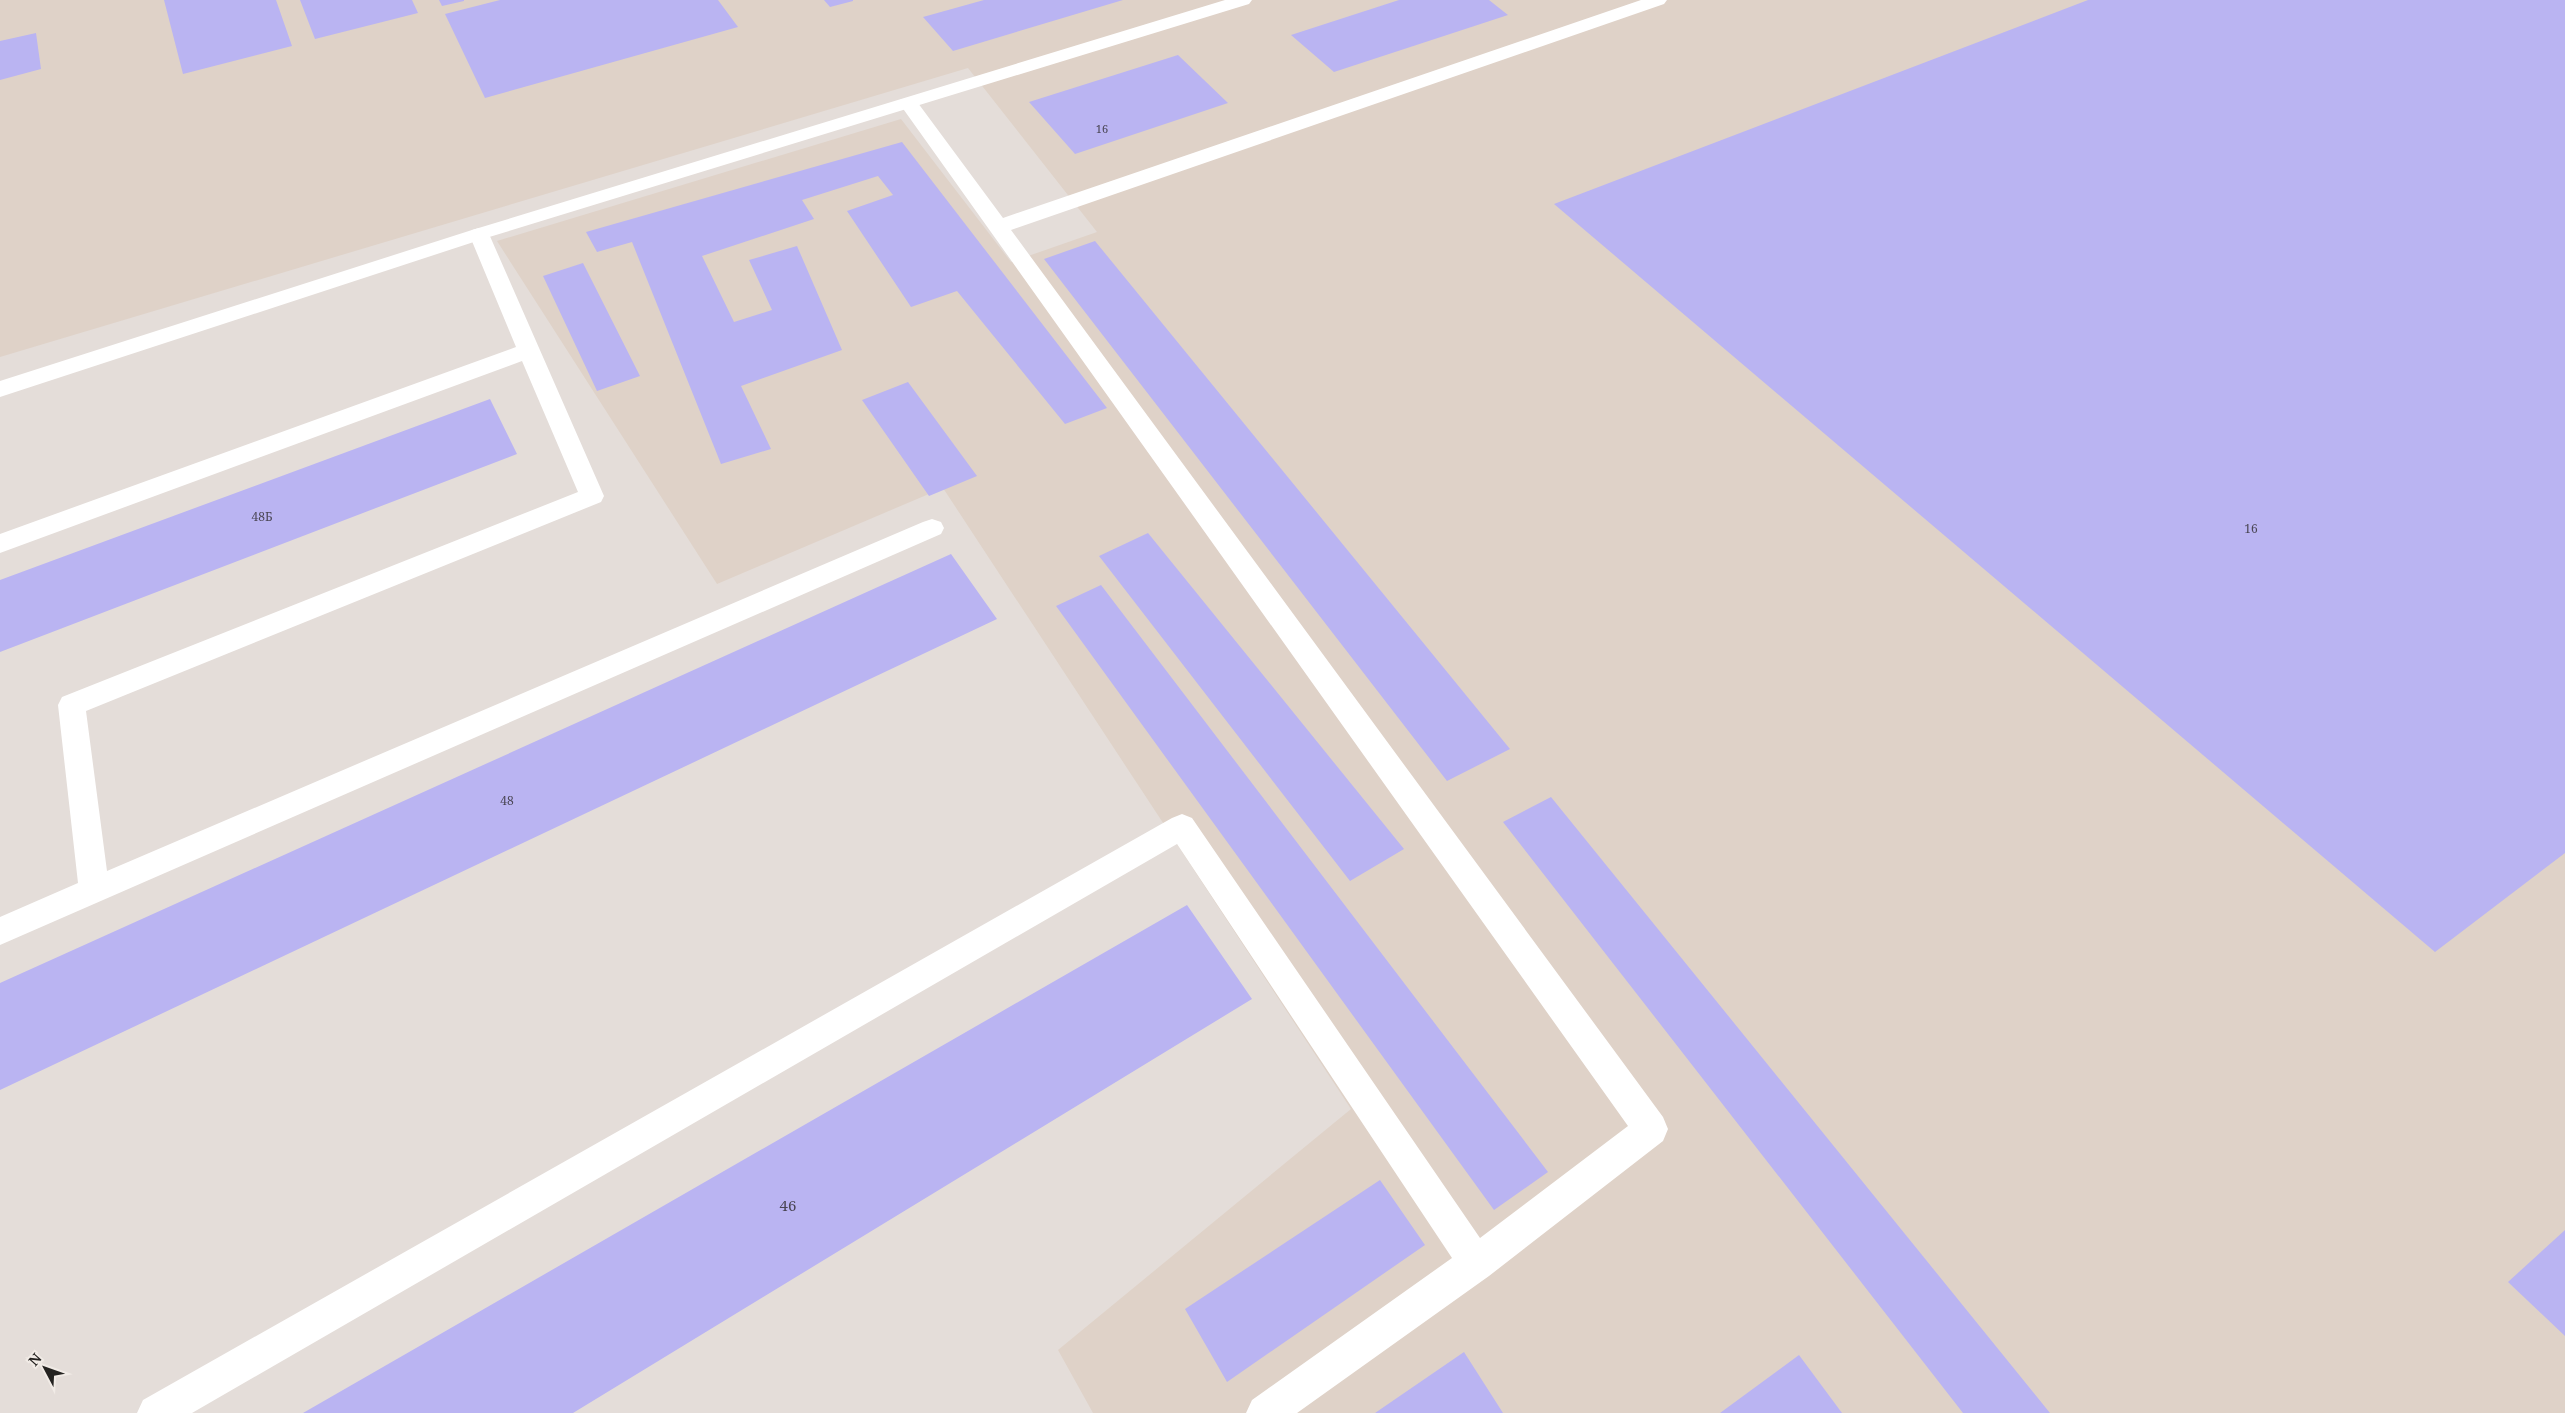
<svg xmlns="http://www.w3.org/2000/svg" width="2565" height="1413" font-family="'Noto Serif',serif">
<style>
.built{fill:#dfd2c8}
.building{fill:#bab4f2}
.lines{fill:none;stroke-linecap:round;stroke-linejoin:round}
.service{fill:#fff;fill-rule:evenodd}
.minor{fill:#fff;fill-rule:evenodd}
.labels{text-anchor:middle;stroke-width:4;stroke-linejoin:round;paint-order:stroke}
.far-number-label{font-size:11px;fill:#4a4654}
.number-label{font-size:12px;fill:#4a4654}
.near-number-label{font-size:15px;fill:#4a4654}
</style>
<rect width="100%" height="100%" fill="#e4ddd9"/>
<path class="built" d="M0,0H2565V1413H1093L1058,1350L1351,1109L943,488L717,584L497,241L901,119L1011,262L1097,232L968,68L0,357Z"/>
<path class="building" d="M164,0H276L292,46L183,74Z
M300,0H412L418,13L315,39Z
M439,0H464V1L442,6Z
M500,0H718L738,27L485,98L445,14Z
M824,0H853V1L830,7Z
M984,0H1123L953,51L923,17Z
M1399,0H1489L1508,15L1334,72L1291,35Z
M2088,0H2565V853L2435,952L1554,204Z
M36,33L41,69L0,80V41Z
M1178,55L1228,103L1075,154L1029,102Z
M902,142L1107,408L1065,424L957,291L911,307L847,211L893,195L878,176L802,200L814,219L702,256L734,322L772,310L749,260L797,246L842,350L741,386L771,449L721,464L632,242L597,252L586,232Z
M1095,241L1510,749L1447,781L1044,259Z
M583,263L640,376L597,391L543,276Z
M908,382L977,476L929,496L862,400Z
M490,399L517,454L0,652V580Z
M1148,533L1404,849L1350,881L1099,556Z
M951,554L997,619L0,1090V983Z
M1101,585L1548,1172L1494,1210L1056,606Z
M1551,797L2050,1413H1963L1503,822Z
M1187,905L1252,999L573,1413H303Z
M1380,1180L1425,1245L1227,1382L1185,1309Z
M2565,1230V1336L2508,1282Z
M1464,1352L1503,1413H1375Z
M1799,1355L1842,1413H1720Z"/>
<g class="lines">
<path class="service" d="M1641,0H1667L1664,4L1011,230L1663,1117L1668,1129L1663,1141L1489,1276L1297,1413H1246L1252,1400L1452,1258L1177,844L192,1413H137L143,1400L1172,818L1182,814L1192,818L1480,1238L1628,1126L899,103L901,99H915L1003,218Z
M479,228L486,230L489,234L604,496L601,502L86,711L107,871L923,522L932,519L941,522L944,528L941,534L0,945V917L78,883L58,705L62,697L578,492L522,361L0,553V534L516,347L469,234L472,230Z"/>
<path class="minor" d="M1225,0H1252L1249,4L486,238L0,397V381L472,230Z"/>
</g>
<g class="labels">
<g class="far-number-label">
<text x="1102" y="133">16</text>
</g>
<g class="number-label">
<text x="262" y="521">48Б</text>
<text x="2251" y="533">16</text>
<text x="507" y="805">48</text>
</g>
<g class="near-number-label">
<text x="788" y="1211">46</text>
</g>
</g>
<g transform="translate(45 1368) rotate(311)" stroke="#f1ebe6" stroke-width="4" paint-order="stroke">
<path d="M0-4L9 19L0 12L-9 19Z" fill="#242220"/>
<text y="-8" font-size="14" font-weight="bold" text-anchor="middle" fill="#242220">N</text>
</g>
</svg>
